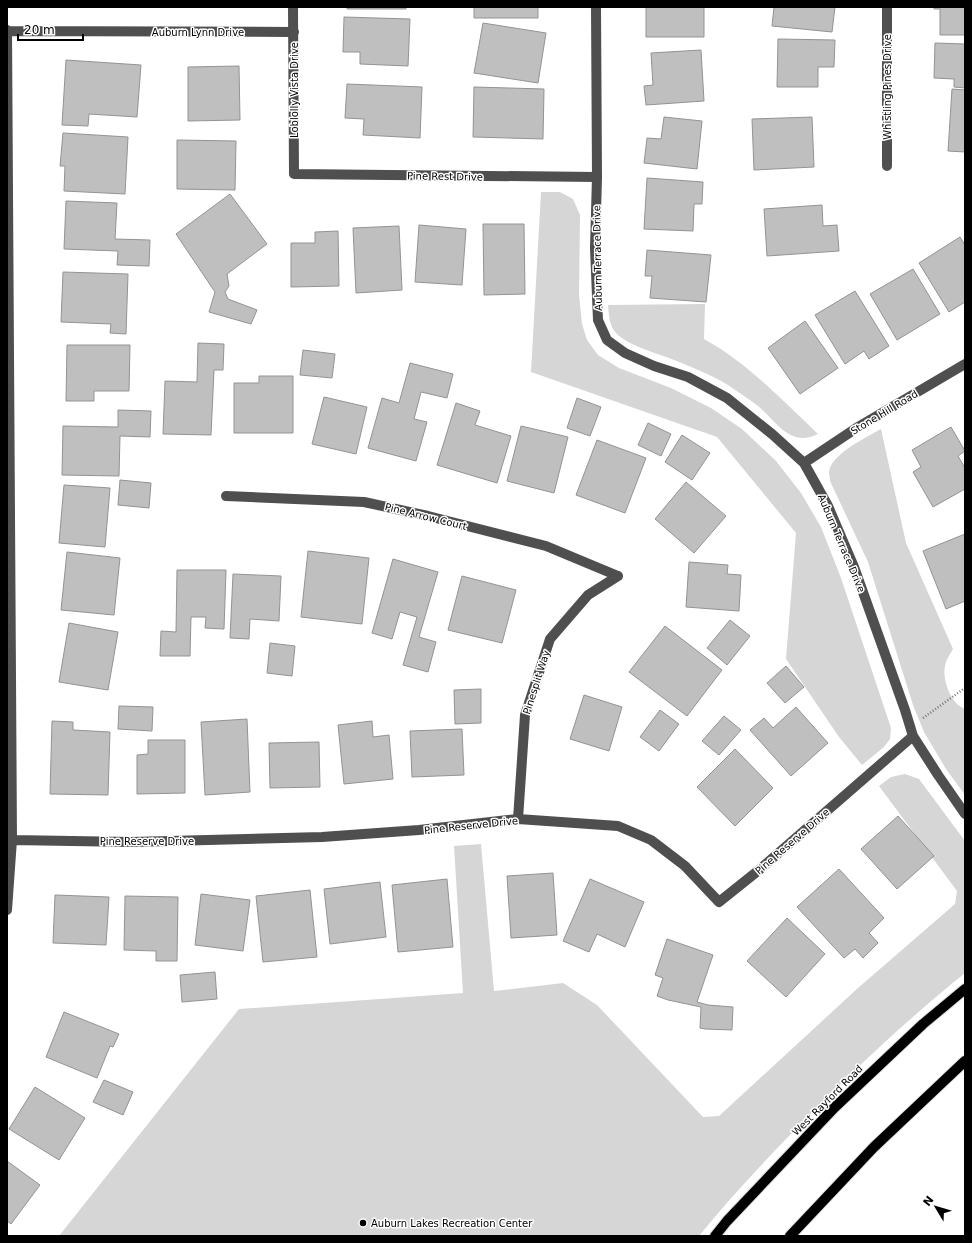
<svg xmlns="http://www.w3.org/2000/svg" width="972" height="1243" font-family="'DejaVu Sans',sans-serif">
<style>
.green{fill:#d6d6d6}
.building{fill:#bfbfbf;stroke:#939393}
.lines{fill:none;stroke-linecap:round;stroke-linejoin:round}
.major-casing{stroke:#dbdbdb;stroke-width:12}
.path{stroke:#717171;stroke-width:2.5;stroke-dasharray:1 2;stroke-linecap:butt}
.minor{stroke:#4f4f4f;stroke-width:10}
.major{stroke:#000;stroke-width:10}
.poi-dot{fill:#000;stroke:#fff;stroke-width:1.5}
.labels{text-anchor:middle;stroke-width:3;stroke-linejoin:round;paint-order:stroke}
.street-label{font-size:10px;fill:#000;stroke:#fff}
.poi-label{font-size:10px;fill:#000;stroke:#fff;text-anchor:start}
</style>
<rect width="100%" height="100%" fill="#fff"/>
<path class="green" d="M541,192H560L573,199L580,215L579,295L582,324L587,340L598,355L619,368L671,388L711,408L742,429L776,461L801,493L821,527L841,578L891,728L890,739L884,747L862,765L839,737L786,659L796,533L717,437L531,372Z
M705,304L704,339C748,363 783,401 818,434C790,448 777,422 758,406C749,399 738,392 728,385C710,374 689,366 669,358C655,353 628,345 617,334C609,326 609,316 608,305Z
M881,429L906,543L953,649C950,654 946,660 945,666C942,680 951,704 965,709V795L946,769L924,732L913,705L868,562L830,481C830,478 829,475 829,472C831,454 867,437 881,429Z
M905,774L919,779L965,841V973C903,1023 845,1078 790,1135C758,1168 727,1201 699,1236H59L239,1009L463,993L454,846L481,844L494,991L563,983L597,1005L703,1117L719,1116L858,988L955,904L957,891L879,786L891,777Z"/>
<path class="building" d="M347,7H406V9H347Z
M474,7H538V18H474Z
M646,7H704V37H646Z
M774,7H835L832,32L772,26Z
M934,7H965V35H940V9H934Z
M344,17L410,19L408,66L360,64V52H343Z
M483,23L546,33L538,83L474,73Z
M778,39L835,40L834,67H818V87H777Z
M935,43L965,44V88L954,87V79L934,78Z
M701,50L704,101L646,105L644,86L653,85L651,53Z
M66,60L141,65L137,117L89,114L88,126L62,125Z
M239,66L240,120L188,121V67Z
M347,84L422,87L420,138L363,135L364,119L345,118Z
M474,87L544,89L543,139L473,137Z
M952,89L965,90V152L948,151Z
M664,117L702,121L697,169L644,163L647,138L661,139Z
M812,117L814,167L754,170L752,119Z
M63,133L128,137L125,194L64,191L65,166H60Z
M177,140L236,141L235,190L177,189Z
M647,178L703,182L702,204H694L693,231L644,229Z
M230,194L267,244L227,274L229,286L225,292L228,299L257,310L251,324L209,312L215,292L176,234Z
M66,201L117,203L115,239L150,240L149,266L117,265L118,251L64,249Z
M822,205L823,226L837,225L839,251L767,256L764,209Z
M483,224H524L525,294L484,295Z
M419,225L466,229L462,285L415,282Z
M399,226L402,290L356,293L353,228Z
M338,231L339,286L291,287V243H315V232Z
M960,237L965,245V302L949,312L919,263Z
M647,250L711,255L706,302L650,298L652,276H645Z
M913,269L940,314L897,340L870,294Z
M63,272L128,274L126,334L110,333L111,324L61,322Z
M855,291L889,346L869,359L864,351L845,364L815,315Z
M805,321L838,368L800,394L768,348Z
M198,343L224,344L223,370H214L211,435L163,434L165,381L197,382Z
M67,345H130L129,391H94V401H66Z
M303,350L335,354L332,378L300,375Z
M410,363L453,374L447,398L421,392L414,419L427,422L416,461L368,448L382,398L399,403Z
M259,376H293V433H234V383H259Z
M324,397L367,407L356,454L312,444Z
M577,398L601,407L590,436L567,428Z
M456,403L480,411L475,425L511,436L497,483L437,465Z
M118,410L151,411L150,437L120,436L119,476L62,475L63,426L118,427Z
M648,423L671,434L661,456L638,445Z
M521,426L568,437L554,493L507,481Z
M951,427L965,451L958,456L965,468V489L933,507L913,472L921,467L912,450Z
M682,435L710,453L692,480L665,462Z
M597,440L646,458L625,513L576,495Z
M120,480L151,483L149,508L118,505Z
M686,482L726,516L694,553L655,519Z
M64,485L110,488L105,547L59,543Z
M965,534V601L946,609L923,551Z
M308,551L369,558L362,624L301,617Z
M67,552L120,558L114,615L61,610Z
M393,559L438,572L419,637L436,642L428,672L403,665L417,617L400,612L392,639L372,633Z
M689,562L728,565L727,574L741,575L739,611L686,607Z
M177,570H226L224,629L205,628L206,617H191L190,656H160L161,631L176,632Z
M233,574L281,576L279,621L250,619L249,639L230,638Z
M462,576L516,590L502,643L448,630Z
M730,620L750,636L727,665L707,648Z
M69,623L118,632L108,690L59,682Z
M665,626L722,670L687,716L629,672Z
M270,643L295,646L292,676L267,673Z
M786,666L804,687L785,703L767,683Z
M481,689V723L455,724L454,690Z
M584,695L622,707L609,751L570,739Z
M119,706L153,707L152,731L118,729Z
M796,707L828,743L791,776L750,730L764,718L773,728Z
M660,710L679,724L659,751L640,737Z
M724,716L741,730L719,755L702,741Z
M247,719L250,792L205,795L201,722Z
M52,721L73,722V730L110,732L108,795L50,794Z
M372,721L373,737L389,735L393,779L344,784L338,725Z
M462,729L464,775L412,777L410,731Z
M148,740H185V793L137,794V755L148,754Z
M319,742L320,787L270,788L269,743Z
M735,749L773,788L735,826L697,787Z
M898,816L934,856L897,889L861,849Z
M839,869L884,918L869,933L878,943L863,958L855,949L844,958L797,907Z
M553,873L557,935L511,938L507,876Z
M447,879L453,947L398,952L392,885Z
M590,879L644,902L625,947L597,934L589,952L563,941Z
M380,882L386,937L330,944L324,889Z
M310,890L317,957L263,962L256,896Z
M201,894L250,900L243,951L195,945Z
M55,895L109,897L106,945L53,943Z
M125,896L178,897L177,961H156V951L124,950Z
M787,918L825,954L786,997L747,961Z
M667,939L713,955L697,1002L708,1005L733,1007L732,1030L705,1029L700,1028L701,1007L668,1000L657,996L663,978L655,975Z
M215,972L217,999L182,1002L180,975Z
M64,1012L119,1034L113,1047L110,1046L97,1078L46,1057Z
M104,1080L133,1092L123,1115L93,1102Z
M35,1087L85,1118L59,1160L9,1129Z
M7,1161L40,1185L11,1224L7,1221Z"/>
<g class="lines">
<g class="major-casing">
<path id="major" d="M715,1236L727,1221L834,1108L923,1024L965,989
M790,1236L874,1147L965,1061"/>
</g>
<path class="path" d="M923,718L965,688"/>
<path class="minor" d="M293,7L294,174L597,177
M596,7L597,177L595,248L598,320L607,340L625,353L654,366L688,377L727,398L772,434L804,463L828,506L854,567L905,710L913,736L938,775L965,814
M7,30L12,840L7,910
M7,31L294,32
M887,166V7
M804,463L858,427L965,364
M226,496L364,502L428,516L546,546L618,576
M518,819L525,715L550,639L588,595L618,576
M12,840L131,842L322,837L419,830L518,819L618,826L651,840L685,866L719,902L759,870L913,736"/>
<use href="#major" class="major"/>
</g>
<circle class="poi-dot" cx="363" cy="1223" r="4"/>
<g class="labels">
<g class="street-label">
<text x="198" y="36">Auburn Lynn Drive</text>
<text transform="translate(887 87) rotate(-90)" y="4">Whistling Pines Drive</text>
<text transform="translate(294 90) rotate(-90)" y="4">Loblolly Vista Drive</text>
<text transform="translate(445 176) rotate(1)" y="4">Pine Rest Drive</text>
<text transform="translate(597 258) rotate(-91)" y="4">Auburn Terrace Drive</text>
<text transform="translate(884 412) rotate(-31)" y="4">Stone Hill Road</text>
<text transform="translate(426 516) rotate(14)" y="4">Pine Arrow Court</text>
<text transform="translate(842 543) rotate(67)" y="4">Auburn Terrace Drive</text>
<text transform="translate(536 682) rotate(-72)" y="4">Pinesplit Way</text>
<text transform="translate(471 825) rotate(-6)" y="4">Pine Reserve Drive</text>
<text x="147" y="845">Pine Reserve Drive</text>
<text transform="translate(792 841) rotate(-41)" y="4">Pine Reserve Drive</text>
<text transform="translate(827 1100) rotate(-45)" y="4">West Rayford Road</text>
</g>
<g class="poi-label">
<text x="371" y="1227">Auburn Lakes Recreation Center</text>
</g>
</g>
<rect width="972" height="1243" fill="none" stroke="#000000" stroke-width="16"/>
<g transform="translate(936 1207) rotate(308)" stroke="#ffffff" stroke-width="3" paint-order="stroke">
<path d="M0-3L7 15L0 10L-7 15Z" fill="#000000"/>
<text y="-6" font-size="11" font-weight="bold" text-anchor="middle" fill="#000000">N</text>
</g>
<path d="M18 34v6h65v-6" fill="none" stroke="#000000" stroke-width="2"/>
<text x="24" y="34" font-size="12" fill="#000000" stroke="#ffffff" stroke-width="3" paint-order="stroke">20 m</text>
</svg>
